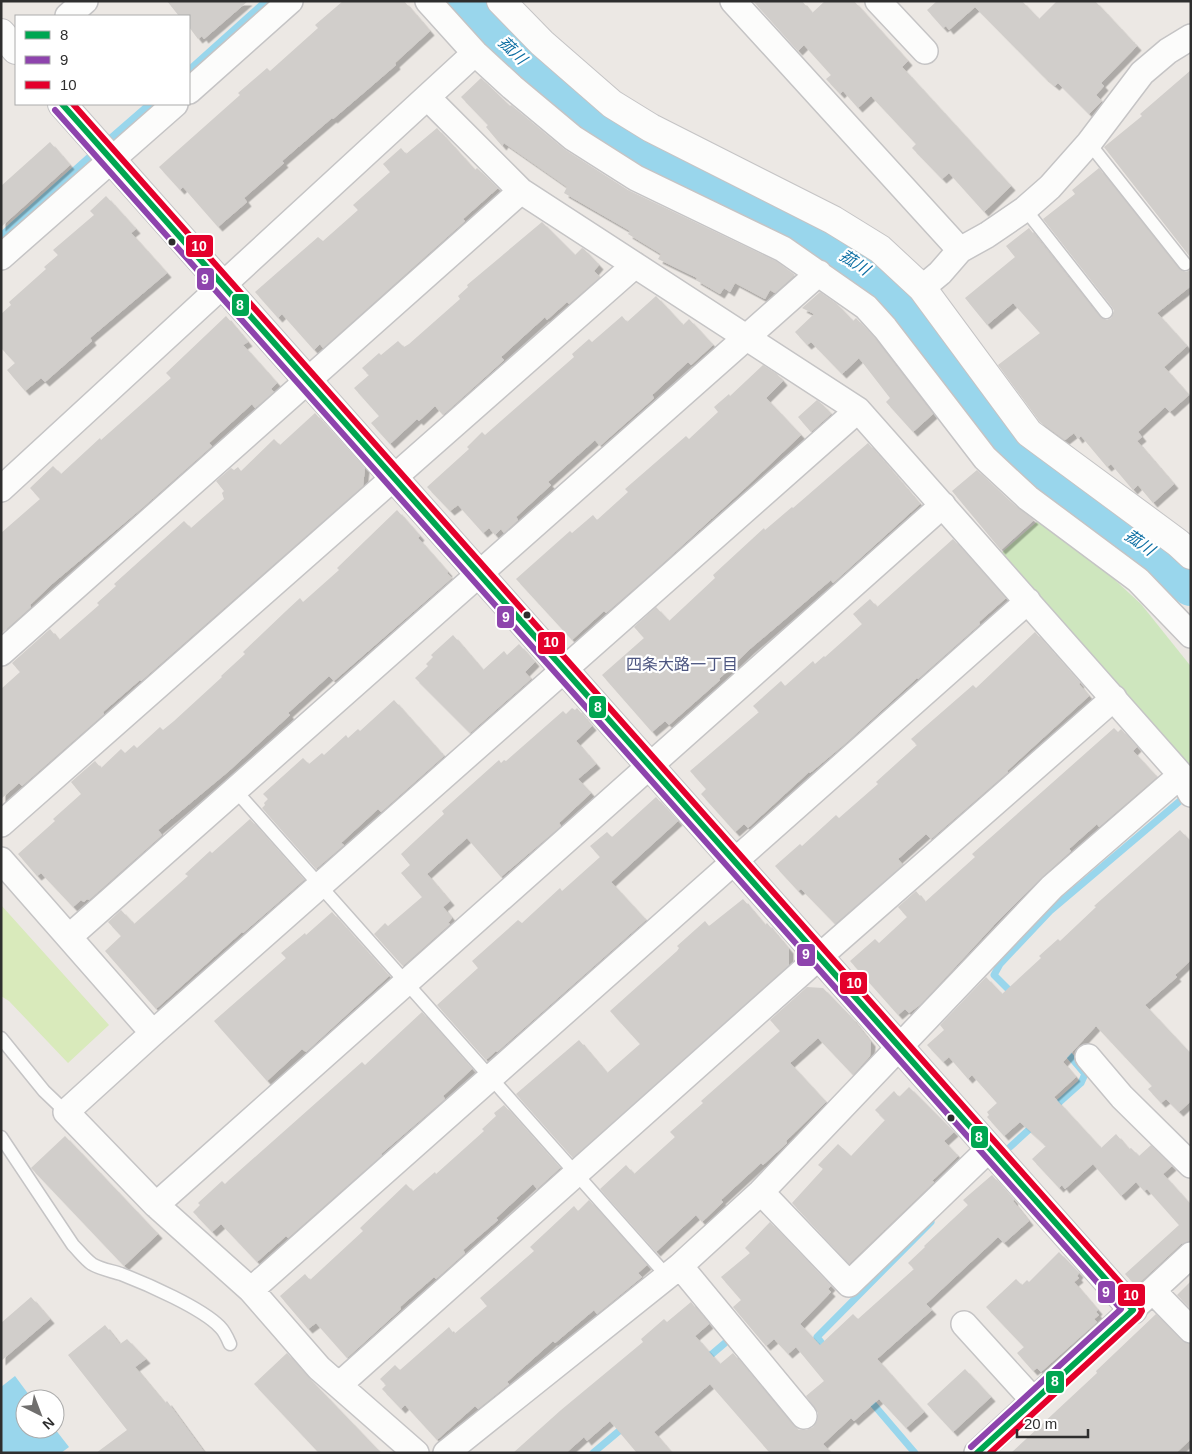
<svg xmlns="http://www.w3.org/2000/svg" width="1192" height="1454" font-family="Arial,'Noto Sans JP',sans-serif">
<style>
.green{fill:#cee6be}
.pitch{fill:#d9eabb}
.water{fill:#99d6ec}
.lines{fill:none;stroke-linecap:round;stroke-linejoin:round}
.stream{stroke:#99d6ec;stroke-width:7}
.river{stroke:#99d6ec;stroke-width:42}
.building{fill:#d1cecb;filter:url(#shadow)}
.lane-casing{stroke:#c5c4c5;stroke-width:15}
.street-casing{stroke:#c5c4c5;stroke-width:28}
.secondary-casing{stroke:#c5c4c5;stroke-width:30}
.lane{stroke:#fcfcfb;stroke-width:12}
.street{stroke:#fcfcfb;stroke-width:25}
.secondary{stroke:#fcfcfb;stroke-width:28}
.bus-1-casing{stroke:#fff;stroke-width:10}
.bus-2-casing{stroke:#fff;stroke-width:10}
.bus-3-casing{stroke:#fff;stroke-width:10}
.bus-1{stroke:#00a651;stroke-width:6}
.bus-2{stroke:#8e44ad;stroke-width:6}
.bus-3{stroke:#e4002b;stroke-width:6}
.bus-dot{fill:#2e2e2e;stroke:#fff;stroke-width:2}
.labels{text-anchor:middle;stroke-width:4.5;stroke-linejoin:round;paint-order:stroke}
.water-label{font-size:16px;font-style:italic;fill:#0d6fa3;stroke:#fff}
.neighbourhood-label{font-size:16px;fill:#4d5680;stroke:#fff}
.line-badge{stroke:#fff;stroke-width:2}
.badge-label{font-size:14px;text-anchor:middle;font-weight:bold;fill:#fff}
</style>
<defs>
<filter id="shadow"><feDropShadow dx="4.5" dy="4.5" stdDeviation="0" flood-color="#0004"/></filter>
</defs>
<rect width="100%" height="100%" fill="#ece8e4"/>
<path class="green" d="M1039,520L1091,558L1141,604L1189,664L1191,667V771L1000,554Z"/>
<path class="pitch" d="M1,905L109,1025L68,1063L9,1001L1,996Z"/>
<path class="water" d="M15,1376L32,1399H25V1429H55L69,1447L61,1453H1V1387Z"/>
<g class="lines">
<path class="stream" d="M189,70L266,1
M104,144L150,104
M1,236L96,151
M1013,994L994,975L1000,964L1050,911L1187,795
M1053,1108L1081,1083L1085,1074L1063,1048
M1010,1147L1034,1125
M827,1350L817,1337L931,1222
M705,1360L725,1343
M868,1398L915,1453
M593,1453L625,1426"/>
<path class="river" d="M468,1L509,48L580,109L635,146L779,212L878,277L925,329L995,428L1033,469L1156,553L1191,585"/>
</g>
<path class="building" d="M167,1H248L204,39L202,36L198,39L189,27V16H179Z
M343,1H404L430,31L395,63L396,65L367,90L333,119L332,118L282,161L284,163L244,198L247,202L218,227L183,187L180,190L159,167L240,95L238,93L267,68L270,71L318,28L315,25Z
M753,1H802L812,13L825,1H854L908,61L902,67L1011,186L984,212L949,173L942,179L912,148L916,144L871,96L858,108L843,91L840,94L826,79L831,75L804,45L798,51Z
M937,1H1022L1039,19L1057,1H1095L1137,46L1101,83L1104,86L1096,95L1102,101L1089,114L1058,83L1055,86L1043,76L975,7L949,30L946,26L943,28L927,10Z
M1191,70V258L1104,147L1142,116L1140,114Z
M481,78L510,106L511,105L564,149L628,190L776,261L795,275L775,293L770,290L765,299L735,283L730,292L724,288L720,294L696,280L697,278L658,259L661,254L628,234L630,231L564,193L567,187L504,143L502,146L486,127L488,125L461,97Z
M437,128L475,170L477,168L498,188L463,219L465,221L323,348L320,344L314,350L282,314L278,318L255,292L318,237L323,241L358,210L353,205L390,172L383,164L401,148L406,154Z
M50,142L70,165L1,227V186Z
M1099,168L1179,269L1186,272L1191,270V286L1157,313L1187,346L1164,367L1189,395L1170,412L1165,407L1138,432L1142,437L1137,441L1174,484L1153,503L1138,485L1133,490L1111,464L1107,467L1081,436L1078,439L1074,433L1065,440L1040,422L998,365L1040,333L1013,303L987,325L965,298L1015,257L1006,246L1029,228L1100,317L1107,320L1111,318L1114,311L1112,307L1043,219L1075,194L1072,190Z
M106,196L136,229L131,233L167,273L90,338L92,341L45,382L41,378L25,391L7,370L15,363L1,348V314L11,305L9,302L46,269L44,267L58,255L53,250L94,215L90,211Z
M542,222L575,255L582,248L584,249L599,265L594,271L600,277L569,304L567,302L547,320L545,317L501,357L504,360L443,415L435,406L419,421L417,419L390,444L371,423L379,416L354,388L369,375L362,368L379,353L381,355L398,341L404,347L409,344L460,299L458,296L468,287L467,285Z
M820,292L837,304L853,321L856,318L874,337L933,414L913,432L886,402L890,398L859,358L842,374L811,342L807,345L795,332L814,314L802,308Z
M656,296L683,325L689,319L713,345L691,365L688,362L652,395L654,398L600,446L595,440L548,482L551,485L516,517L518,520L504,533L501,529L495,535L489,528L483,533L458,505L450,511L427,487L469,449L467,447L482,432L485,435L574,357L572,354L589,339L592,342L622,316L627,322Z
M226,316L248,342L243,345L277,383L271,389L274,392L255,408L252,404L209,443L212,446L141,509L52,584L30,605L31,607L2,633L1,533L40,499L30,488L53,466L61,474L100,438L101,440L171,378L166,373Z
M763,365L777,374L783,381L766,398L801,435L743,490L651,574L606,613L604,611L572,640L516,579L570,531L572,533L593,515L597,520L628,492L625,489L686,436L689,439L718,412L714,407L729,394L730,396Z
M817,400L823,405L831,414L811,432L798,417Z
M315,413L365,468L363,486L141,681L140,680L103,712L104,714L22,786L19,783L1,799V689L20,672L12,663L50,629L59,640L99,605L97,603L116,586L114,584L184,521L191,528L224,499L222,493L224,491L216,481L231,468L234,470L238,467L241,471L274,439L280,445Z
M868,443L920,504L833,583L831,580L750,649L719,679L720,680L669,725L665,721L652,732L602,675L644,638L634,627L656,607L669,621L715,578L713,575L764,528L765,530L792,507L793,508Z
M977,470L1011,502L1034,520L1001,550L952,491Z
M397,510L420,536L418,538L448,572L447,573L452,578L334,681L329,676L288,713L290,715L229,771L158,830L162,835L89,900L87,899L84,902L81,900L73,907L41,873L37,876L18,854L55,821L53,819L81,794L71,782L95,761L101,768L121,749L125,753L134,745L137,748L160,727L163,730L174,721L222,677L221,676L245,654L243,652L286,611L300,598L303,602L339,570L337,568Z
M953,539L1006,598L979,622L980,624L918,679L917,678L846,743L810,773L809,772L748,828L744,824L735,832L701,794L706,789L690,771L759,712L753,706L781,681L785,686L813,661L815,664L824,656L825,657L862,624L853,614L870,599L877,607Z
M1035,632L1080,683L1079,684L1089,696L1007,771L1008,772L931,839L926,834L898,859L903,865L835,924L801,889L798,891L775,866L800,844L802,846L836,815L839,818L878,784L876,782L917,745L911,739L973,685L976,688Z
M453,635L483,670L504,651L507,655L519,644L535,662L525,672L531,679L470,733L415,678L428,666L426,664L433,657L431,655Z
M394,700L444,756L381,812L378,809L341,843L344,845L316,869L262,808L265,805L264,803L268,799L263,794L303,758L309,764L322,753L324,755L346,735L348,738L358,729L360,731Z
M572,708L575,710L577,708L592,726L576,741L596,764L578,779L591,793L559,823L561,826L501,877L467,838L427,874L450,901L443,907L452,918L448,923L450,924L403,966L374,934L385,923L388,926L422,897L401,873L410,865L401,854L444,814L442,811L499,760L501,763L504,760L506,761L563,711L566,714Z
M1114,728L1118,732L1121,729L1137,747L1133,751L1157,777L1099,827L1097,824L1069,849L1071,851L1042,877L995,924L921,1004L909,1013L905,1009L898,1015L850,961L875,939L879,943L907,917L898,907L916,891L925,902L975,857L972,854Z
M656,797L678,821L611,882L646,920L497,1052L496,1051L486,1060L437,1005L478,968L472,961L518,920L522,923L560,888L562,891L600,857L590,846L607,832L612,837Z
M250,819L304,880L243,933L242,932L156,1009L105,951L121,936L108,922L121,910L134,924L188,876L185,874L210,851L212,853Z
M1180,830L1191,842V960L1175,975L1177,977L1145,1005L1191,1054V1101L1179,1112L1166,1099L1161,1103L1148,1089L1152,1086L1096,1026L1063,1062L1076,1077L1054,1097L1101,1148L1116,1134L1129,1149L1131,1148L1139,1156L1151,1145L1172,1166L1163,1174L1191,1205V1241L1181,1244L1136,1286L1125,1274L1179,1225L1147,1189L1144,1191L1136,1182L1121,1196L1093,1164L1065,1189L1062,1185L1059,1188L1032,1159L1046,1146L1020,1122L1004,1136L987,1117L989,1115L987,1112L997,1103L972,1075L968,1079L949,1057L943,1062L927,1045L944,1030L940,1025L986,977L1002,994L1041,958L1039,956L1058,939L1060,941L1096,907L1094,906Z
M743,899L765,925L767,923L789,949V965L573,1158L516,1094L579,1040L607,1073L640,1044L610,1011L677,951L679,948L677,946L705,921L709,926Z
M332,912L389,976L306,1052L302,1049L267,1081L214,1021L286,958L281,953L305,933L306,935Z
M807,987L823,988L852,1018L871,1042L870,1056L853,1075L818,1038L790,1063L826,1102L786,1141L787,1143L763,1165L761,1163L721,1200L723,1202L702,1222L696,1215L656,1252L600,1189L626,1165L634,1174L675,1137L670,1132L703,1103L701,1101L780,1031L770,1020Z
M422,1012L472,1069L443,1096L445,1099L381,1154L382,1155L288,1238L286,1236L257,1262L221,1224L212,1232L193,1212L200,1205L198,1203L222,1181L225,1184L229,1180L362,1062L365,1065Z
M909,1087L954,1132L944,1141L958,1156L932,1181L934,1182L849,1264L792,1203L823,1169L818,1165L838,1144L851,1156L885,1120L875,1110L894,1091L899,1097Z
M504,1105L560,1168L537,1189L533,1184L496,1218L498,1220L463,1250L465,1253L436,1279L434,1277L400,1307L401,1309L347,1358L316,1323L308,1329L280,1296L305,1274L310,1280L363,1231L360,1228L406,1184L413,1191L435,1172L436,1174L484,1131L482,1129L496,1116L494,1113Z
M65,1136L158,1234L124,1266L31,1168Z
M992,1175L1014,1200L1013,1201L1029,1221L1004,1243L998,1237L926,1304L932,1310L877,1359L924,1412L906,1428L879,1399L854,1421L851,1418L823,1444L831,1453H770L710,1384L654,1432L672,1453H637L610,1421L587,1441L584,1437L566,1453H513L561,1410L643,1342L641,1339L664,1319L667,1322L691,1302L709,1324L695,1336L720,1364L733,1353L793,1425L799,1430H806L813,1427L817,1421L818,1413L806,1396L824,1381L796,1347L788,1354L774,1339L766,1346L733,1307L741,1300L721,1277L750,1253L745,1248L770,1222L831,1286L828,1289L831,1292L800,1324L820,1345L853,1314L858,1319L914,1269L908,1263L925,1247L924,1246L968,1205L963,1200Z
M589,1200L647,1265L638,1273L642,1277L597,1314L594,1310L555,1343L553,1341L507,1382L509,1384L478,1409L475,1406L437,1440L405,1405L401,1409L382,1389L386,1385L380,1379L395,1365L400,1370L449,1327L454,1334L487,1306L480,1298L534,1251L530,1247L574,1206L578,1211Z
M1059,1252L1079,1273L1077,1276L1079,1278L1074,1282L1098,1310L1096,1312L1099,1315L1094,1319L1097,1322L1041,1372L1037,1368L1033,1371L1017,1353L1024,1347L986,1307L1016,1279L1022,1285L1027,1280L1029,1282Z
M1191,1281V1309L1177,1295Z
M31,1297L50,1319L1,1361V1323Z
M1156,1314L1181,1340L1191,1344V1439L1176,1453H1011L1097,1373L1096,1371Z
M105,1325L120,1344L127,1339L146,1359L135,1367L165,1403L167,1401L205,1453H96L127,1430L68,1355Z
M287,1353L308,1377L381,1453H319L254,1384Z
M965,1369L991,1397L953,1432L927,1404Z"/>
<g class="lines">
<g class="lane-casing">
<path id="lane" d="M1089,143L1185,264
M1025,209L1106,312
M235,790L667,1276
M1,1038L44,1091L66,1112
M1,1137L73,1245C79,1251 85,1259 92,1264C100,1269 112,1271 121,1274C147,1284 202,1308 220,1327C225,1332 227,1337 230,1344"/>
</g>
<g class="street-casing">
<path id="street" d="M428,1L475,53L512,87L573,138L636,178L783,249L866,307L885,328L985,458L1028,498L1138,580L1191,635
M733,1L960,250
M878,1L925,51
M68,16L85,1
M189,91L290,1
M428,98L521,191L858,410L1181,775L1191,794
M1,257L175,104
M922,288L940,273L960,250L987,235L1025,209L1050,187L1089,143L1142,73L1168,51L1191,37
M1,489L475,53
M1,653L521,191
M1,824L635,265
M1,860L153,1033
M69,937L819,273
M1088,1057L1122,1097L1191,1165
M761,1192L849,1284L989,1149
M156,1205L943,505
M680,1266L804,1416
M251,1290L1028,601
M1153,1291L1191,1330
M964,1324L1034,1401
M339,1385L819,957L1114,698
M416,1453L319,1368L251,1290L156,1205L66,1112L153,1033L858,410
M446,1453L680,1266L761,1192L1052,887L1181,775
M977,1453L1191,1255"/>
</g>
<g class="secondary-casing">
<path id="secondary" d="M501,1L542,43L612,104L651,128L833,220L880,249L922,288L1029,433L1178,543L1191,555
M1,33L16,50
M62,104L1133,1310"/>
</g>
<use href="#lane" class="lane"/>
<use href="#street" class="street"/>
<use href="#secondary" class="secondary"/>
<g class="bus-1-casing">
<path id="bus-1" d="M62,104L1133,1310
M977,1453L1133,1310"/>
</g>
<g class="bus-2-casing">
<path id="bus-2" d="M55,110L1121,1309L971,1447"/>
</g>
<g class="bus-3-casing">
<path id="bus-3" d="M73,104L1140,1305L1142,1311L1139,1316L990,1453"/>
</g>
<use href="#bus-1" class="bus-1"/>
<use href="#bus-2" class="bus-2"/>
<use href="#bus-3" class="bus-3"/>
</g>
<g class="bus-dot">
<circle cx="172" cy="242" r="4.5"/>
<circle cx="527" cy="615" r="4.5"/>
<circle cx="951" cy="1118" r="4.5"/>
</g>
<g class="labels">
<g class="water-label">
<text transform="translate(513 50) rotate(44)" y="6">菰川</text>
<text transform="translate(855 262) rotate(33)" y="6">菰川</text>
<text transform="translate(1140 542) rotate(35)" y="6">菰川</text>
</g>
<g class="neighbourhood-label">
<text x="682" y="670">四条大路一丁目</text>
</g>
</g>
<g class="line-badge">
<rect x="185" y="234" width="29" height="24" rx="5" fill="#e4002b"/>
<rect x="196" y="267" width="19" height="24" rx="5" fill="#8e44ad"/>
<rect x="231" y="293" width="19" height="24" rx="5" fill="#00a651"/>
<rect x="496" y="605" width="19" height="24" rx="5" fill="#8e44ad"/>
<rect x="537" y="631" width="29" height="24" rx="5" fill="#e4002b"/>
<rect x="588" y="695" width="19" height="24" rx="5" fill="#00a651"/>
<rect x="796" y="943" width="20" height="24" rx="5" fill="#8e44ad"/>
<rect x="839" y="971" width="29" height="24" rx="5" fill="#e4002b"/>
<rect x="970" y="1125" width="19" height="24" rx="5" fill="#00a651"/>
<rect x="1097" y="1280" width="19" height="24" rx="5" fill="#8e44ad"/>
<rect x="1117" y="1283" width="29" height="24" rx="5" fill="#e4002b"/>
<rect x="1045" y="1370" width="20" height="24" rx="5" fill="#00a651"/>
</g>
<g class="badge-label">
<text x="199" y="251">10</text>
<text x="205" y="284">9</text>
<text x="240" y="310">8</text>
<text x="506" y="622">9</text>
<text x="551" y="647">10</text>
<text x="598" y="712">8</text>
<text x="806" y="959">9</text>
<text x="854" y="988">10</text>
<text x="979" y="1142">8</text>
<text x="1106" y="1297">9</text>
<text x="1131" y="1300">10</text>
<text x="1055" y="1386">8</text>
</g>
<rect width="1192" height="1454" fill="none" stroke="#2e2e2e" stroke-width="5"/>
<rect x="15" y="15" width="175" height="90" fill="#ffffff" stroke="#ababab"/>
<rect x="25" y="31" width="25" height="8" fill="#00a651" stroke="#ababab"/>
<text x="60" y="40" font-size="15" fill="#2e2e2e">8</text>
<rect x="25" y="56" width="25" height="8" fill="#8e44ad" stroke="#ababab"/>
<text x="60" y="65" font-size="15" fill="#2e2e2e">9</text>
<rect x="25" y="81" width="25" height="8" fill="#e4002b" stroke="#ababab"/>
<text x="60" y="90" font-size="15" fill="#2e2e2e">10</text>
<g transform="translate(40 1414) rotate(138)"><circle r="24" fill="#ffffff" stroke="#ababab"/>
<path d="M0-4L9 19L0 12L-9 19Z" fill="#706f6e"/>
<text y="-8" font-size="14" font-weight="bold" text-anchor="middle" fill="#2e2e2e">N</text>
</g>
<path d="M1017 1429v8h71v-8" fill="none" stroke="#2e2e2e" stroke-width="2.5"/>
<text x="1024" y="1429" font-size="15" fill="#2e2e2e" stroke="#ffffff" stroke-width="4" paint-order="stroke">20 m</text>
</svg>
